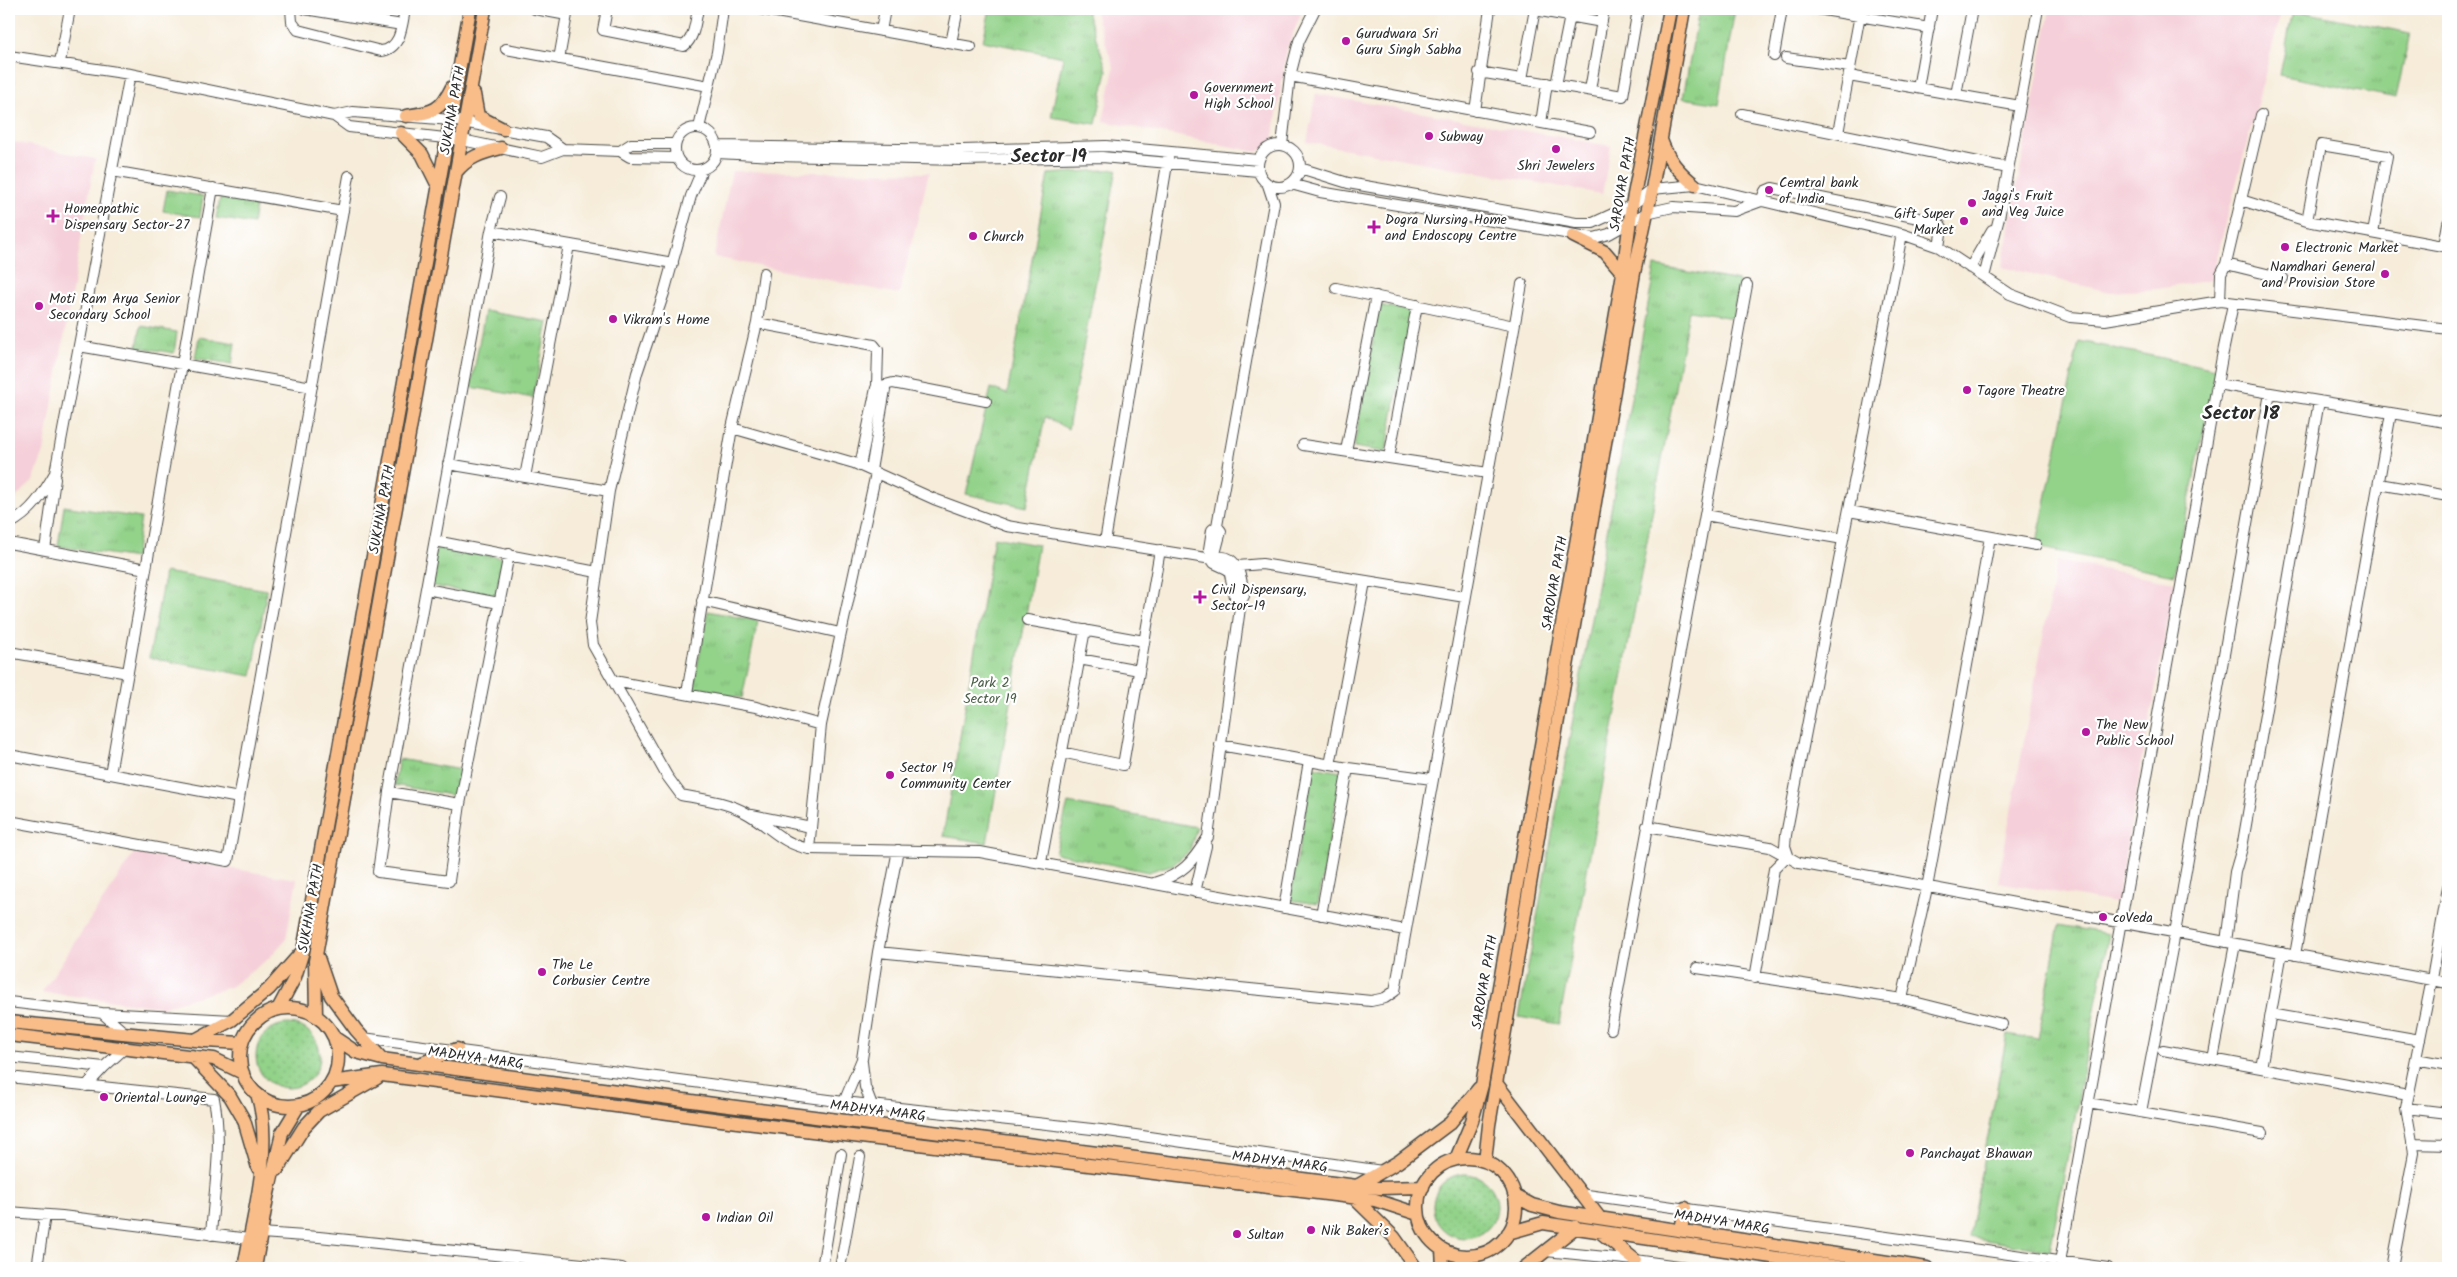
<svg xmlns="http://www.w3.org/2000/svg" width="2457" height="1277" font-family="Kalam,sans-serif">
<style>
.built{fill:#f5cfd9}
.grass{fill:url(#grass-tufts);stroke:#5e7e5a}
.garden{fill:url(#garden-dots);stroke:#5e7e5a}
.pitch{fill:#92d289;stroke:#5e7e5a}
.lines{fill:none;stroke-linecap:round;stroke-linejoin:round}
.minor-casing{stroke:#494845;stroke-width:12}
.major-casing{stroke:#494845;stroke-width:15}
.minor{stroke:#fff;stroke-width:10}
.major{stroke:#f8bd89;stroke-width:12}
.poi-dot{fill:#b5179e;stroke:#fff;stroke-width:2}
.labels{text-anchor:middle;stroke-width:4.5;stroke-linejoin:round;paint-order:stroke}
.poi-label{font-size:14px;fill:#2b2b2b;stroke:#fff;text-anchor:start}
.street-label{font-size:14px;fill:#2b2b2b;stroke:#fff}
.park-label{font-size:14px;fill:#4a5d47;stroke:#fff}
.district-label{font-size:19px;font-weight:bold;fill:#2b2b2b;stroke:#fff}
</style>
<defs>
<pattern id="grass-tufts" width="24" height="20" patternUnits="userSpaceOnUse" patternTransform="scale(1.25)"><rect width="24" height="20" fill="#92d289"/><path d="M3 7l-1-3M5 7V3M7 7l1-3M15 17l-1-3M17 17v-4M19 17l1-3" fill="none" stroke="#7eb476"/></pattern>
<pattern id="garden-dots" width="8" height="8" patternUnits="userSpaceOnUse" patternTransform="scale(1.25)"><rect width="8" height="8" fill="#92d289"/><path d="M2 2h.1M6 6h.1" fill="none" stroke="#7eb476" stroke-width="1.8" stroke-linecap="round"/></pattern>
</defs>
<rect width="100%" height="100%" fill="#fff"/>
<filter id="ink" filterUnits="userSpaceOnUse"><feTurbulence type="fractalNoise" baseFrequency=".02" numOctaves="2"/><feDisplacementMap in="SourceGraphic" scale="10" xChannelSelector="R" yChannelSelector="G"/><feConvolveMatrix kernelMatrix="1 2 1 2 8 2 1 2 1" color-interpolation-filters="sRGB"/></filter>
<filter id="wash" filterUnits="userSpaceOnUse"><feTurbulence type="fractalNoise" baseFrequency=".0096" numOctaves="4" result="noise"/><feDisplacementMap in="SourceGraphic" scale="20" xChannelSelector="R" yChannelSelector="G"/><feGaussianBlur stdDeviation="1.12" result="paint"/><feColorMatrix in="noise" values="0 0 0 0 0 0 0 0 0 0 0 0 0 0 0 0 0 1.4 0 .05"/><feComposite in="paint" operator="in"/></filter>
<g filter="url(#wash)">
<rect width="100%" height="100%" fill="#f6ecd9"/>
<path class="built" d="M1094,9H1303L1287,48L1273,140L1258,152L1103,121L1114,68Z
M2050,9H2282L2211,280L2157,289L2110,292L2002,267Z
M1316,94L1611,146L1602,194L1307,142Z
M9,141L95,159L44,452L33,481L9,504Z
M732,171L929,173L899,294L714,257Z
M2057,561L2175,582L2116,903L1998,882Z
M134,853L297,879L286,939L268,959L230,987L161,1007L42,992Z"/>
<path class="grass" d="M990,9H1086L1107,70L1096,124L1051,117L1063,57L983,41Z
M1699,9H1735L1719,104L1683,98Z
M2293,10L2410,33L2396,98L2280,75Z
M1117,169L1068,429L1045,417L1027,507L966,494L991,388L1007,394L1048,174Z
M167,190L203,196L200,217L163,211Z
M220,198L256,204L253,224L216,218Z
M1655,266L1739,281L1733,318L1689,311L1559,1024L1519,1017Z
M1379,305L1412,311L1386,452L1354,447Z
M485,311L548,322L533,398L471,387Z
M141,326L177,332L174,353L137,347Z
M199,337L235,343L232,364L195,358Z
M64,506L141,518L135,558L58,546Z
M994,537L1038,545L987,843L943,836Z
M437,545L503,558L495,598L429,585Z
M165,572L267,590L252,676L149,658Z
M708,611L758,621L742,698L693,688Z
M399,759L461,770L456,796L394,785Z
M1313,767L1341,772L1318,904L1290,900Z
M1068,803L1197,827L1190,850L1174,864L1148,872L1055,853Z
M2059,925L2109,934L2050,1251L1969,1237L2007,1034L2038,1039Z"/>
<path class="garden" d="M256 1056a32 32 0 1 1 64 0a32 32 0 1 1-64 0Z
M1433 1206a32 32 0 1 1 64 0a32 32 0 1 1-64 0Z"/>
<path class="pitch" d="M2079,341L2216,369L2174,575L2036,547Z"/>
</g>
<g filter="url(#ink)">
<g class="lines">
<g class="minor-casing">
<path id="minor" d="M291,9L292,22L298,30L381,51C401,49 402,25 405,9
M305,9L402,25
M535,9L567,15
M607,9L603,30L684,46C695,37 695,22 698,9
M760,9L971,47
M1818,9L1929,28
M1535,10L1602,22
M881,31L885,9
M951,43L958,9
M506,49L709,86
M9,56L130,74L334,116L353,112L451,120L546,137L563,149
M1774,56L1782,9
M1786,58L1850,67
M559,59L568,9
M60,62L70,9
M1479,72L1623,96L1638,9
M1290,76L1590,132
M1849,76L2020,106
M1522,79L1535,9
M1556,85L1570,16
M1918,88L1932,9
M1590,90L1604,9
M1956,95L1972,9
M1475,111L1490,9
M1742,114L2008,168
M334,116L349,127L462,140L542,157L563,149L620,151L630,157L677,158
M1541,123L1547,83
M675 149a21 21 0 1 1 42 0a21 21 0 1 1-42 0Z
M699,128L717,52L723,9
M1838,133L1861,9
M1258 166a21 21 0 1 1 42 0a21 21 0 1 1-42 0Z
M1282,145L1290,76L1299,41L1315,9
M717,146L962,150L1106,146L1258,160
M620,151L631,144H675
M717,153L775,156L961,160L1102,157L1258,171
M1300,168L1348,183L1576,223H1593L1632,205L1652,189L1695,185L1902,234L1939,247L2010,294L2070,317L2105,320L2220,301L2448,329
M702,170L691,196L664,293L637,373L609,491L590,623L593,645L667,776L681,795C703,799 728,802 748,814C772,828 781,843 809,849L980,852L1405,930
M112,171L343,211
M1291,184L1320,192L1594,238L1609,234L1646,213L1673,207L1734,211L1761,201
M500,197L491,231L389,792L378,872L449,881L460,804L509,554
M2241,200L2307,221L2448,247
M1761,201L1765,191L1772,188L1938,222L1942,227L1939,247
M2307,221L2321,145L2387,156L2373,233
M491,231L673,263
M2444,246L2448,223
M2226,264L2283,278
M1970,268L1992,230
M1984,277L1999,218L2038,9
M1336,288L1514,326
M2220,301L2221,274L2226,264L2261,115
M757,323L874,345L878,350L877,386
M79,346L312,387
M2217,384L2445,422
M881,386L893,383L986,401
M732,428L854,463L934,499L1007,526L1212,559C1237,549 1242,578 1244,596L1241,601L1208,837C1192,863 1183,874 1154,883
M1303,445L1488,473
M1346,451L1376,296
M1389,458L1417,305
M448,464L609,491
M860,466L876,388L881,386L885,390L871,470
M525,477L569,245
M2379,484L2448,496
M1849,511L2036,545
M1705,515L1843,539
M9,524C31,513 43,494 55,473L130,74
M435,541L597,572
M1105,542L1168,158
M9,543L146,569
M45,550L55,479
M1212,552L1209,549L1212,530L1217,526L1274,203L1268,185
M1210,558L1212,552L1216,550L1221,531L1217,526
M1212,559L1214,563L1229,570L1235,597L1241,601
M1229,570L1238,566L1262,564L1465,597
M426,589L499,603
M702,601L840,633
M1027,620L1144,641
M9,652L128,673
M1079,659L1139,670
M614,681L756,707L821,725
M687,693L732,428L757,323L764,273
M1220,745L1309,761
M1061,752L1123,765L1160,550
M9,755L239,798
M1330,765L1365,582
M1348,768L1432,779
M110,774L213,188
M389,792L460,804
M752,815L811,827
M9,821L228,861L349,176
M1647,826L1770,847L1799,863L2448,983
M809,849L821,725L876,473
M1788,855L1785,846L1786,835L1902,234
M1041,862L1085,630
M1195,892L1206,846
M1284,908L1309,761L1348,768L1321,915
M2226,942L2235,872L2242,848L2319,401
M878,952L1371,1001L1385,998L1395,991L1522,284
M2295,955L2391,413
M1697,968L1902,999L2002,1024
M1755,978L1774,869L1788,855
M1902,999L1927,888L1990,537
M9,1002L102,1013L232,1020
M102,1013L126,1034
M2271,1014L2420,1040
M1611,1029L1747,285
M363,1038L844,1102L1101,1130L1382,1171
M2163,1050L2408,1095
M9,1057L104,1067L126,1047
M2213,1059L2235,944
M2416,1059L2448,1065
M862,1062L865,1087L872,1105
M2261,1068L2282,952
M9,1077L214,1099C223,1145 214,1189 211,1235
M86,1086L104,1067
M844,1102L862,1059L878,952L898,850
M2088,1103L2262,1133
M2406,1108L2448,1113
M2141,1112L2175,933L2270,393
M2412,1144L2448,1145
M1580,1194L2108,1268
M9,1212L62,1216L249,1239
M261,1233L319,1237L622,1268
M1546,1251L1635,1260L1693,1268
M2060,1262L2222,357L2233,304
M37,1268L45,1215
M822,1268L841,1154
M840,1268L860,1157
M2392,1268L2414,1153L2406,1108L2432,979L2448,887"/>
</g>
<g class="major-casing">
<path id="major" d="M474,94L478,116L503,129
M406,116C432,112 440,112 452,87
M401,133L422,154L438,186
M1661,140C1668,160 1679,172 1695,185
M456,172C468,157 482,153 501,148
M1573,236L1605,252L1623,273
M318,958L331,996L356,1030L382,1059
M240 1057a49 49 0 1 1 98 0a49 49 0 1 1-98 0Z
M278,1009L295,977L303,951L470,9
M316,1016L315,961L485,9
M9,1022L205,1041L242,1043
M9,1035L214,1059L243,1073
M335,1038L356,1052L382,1059L721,1105L1357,1186L1380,1188L1423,1187
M195,1040L232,1020L269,989L300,954
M192,1056L230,1096L244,1120L258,1168
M422,1063L457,1049
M331,1082L382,1075L721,1120L1375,1200L1418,1214
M1496,1083L1599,1217
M1418 1207a49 49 0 1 1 98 0a49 49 0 1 1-98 0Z
M1456,1159L1472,1121L1482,1085L1623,273L1632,205L1670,9
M1485,1161L1489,1125L1634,273L1652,189L1684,9
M277,1170L304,1127L319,1111L377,1078
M1357,1186L1398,1162L1450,1123L1479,1088
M1515,1196L1532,1205L1559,1212L1927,1268
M1353,1197L1394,1237L1416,1268
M1681,1230L1685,1208
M1600,1232L1635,1260
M1508,1233L1543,1223L1845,1268
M1442,1249L1443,1268
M244,1268C253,1216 274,1144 257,1094
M255,1268L267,1198L282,1133L299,1105
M1464,1268L1469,1256
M1524,1268L1576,1227"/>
</g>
<use href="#minor" class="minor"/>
<use href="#major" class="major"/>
</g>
</g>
<g class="poi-dot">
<circle cx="1346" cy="41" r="5"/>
<circle cx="1194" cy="95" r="5"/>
<circle cx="1429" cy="136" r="5"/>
<circle cx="1556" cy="149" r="5"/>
<circle cx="1769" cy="190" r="5"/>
<circle cx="1972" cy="203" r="5"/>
<path d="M50.5 208.5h5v5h5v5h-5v5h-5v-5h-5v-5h5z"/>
<circle cx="1964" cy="221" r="5"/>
<path d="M1371.5 219.5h5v5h5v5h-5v5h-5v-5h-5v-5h5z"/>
<circle cx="973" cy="236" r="5"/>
<circle cx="2285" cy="247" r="5"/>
<circle cx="2385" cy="274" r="5"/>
<circle cx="39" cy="306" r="5"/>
<circle cx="613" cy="319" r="5"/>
<circle cx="1967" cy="390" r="5"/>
<path d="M1197.5 589.5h5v5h5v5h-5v5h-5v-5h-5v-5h5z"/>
<circle cx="2086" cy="732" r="5"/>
<circle cx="890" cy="775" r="5"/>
<circle cx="2103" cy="917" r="5"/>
<circle cx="542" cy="972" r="5"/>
<circle cx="104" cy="1097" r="5"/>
<circle cx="1910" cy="1153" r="5"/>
<circle cx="706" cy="1217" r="5"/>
<circle cx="1311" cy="1230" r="5"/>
<circle cx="1237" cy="1234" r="5"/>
</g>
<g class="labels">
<g class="poi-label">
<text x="1356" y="38">Gurudwara Sri<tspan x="1356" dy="16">Guru Singh Sabha</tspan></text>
<text x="1204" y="92">Government<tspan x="1204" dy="16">High School</tspan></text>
<text x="1439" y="141">Subway</text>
<text x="1556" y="170" text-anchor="middle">Shri Jewelers</text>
<text x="1779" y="187">Cemtral bank<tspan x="1779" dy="16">of India</tspan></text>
<text x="1982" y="200">Jaggi's Fruit<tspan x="1982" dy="16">and Veg Juice</tspan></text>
<text x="64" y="213">Homeopathic<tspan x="64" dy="16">Dispensary Sector-27</tspan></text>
<text x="1954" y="218" text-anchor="end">Gift Super<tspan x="1954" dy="16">Market</tspan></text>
<text x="1385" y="224">Dogra Nursing Home<tspan x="1385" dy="16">and Endoscopy Centre</tspan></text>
<text x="983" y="241">Church</text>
<text x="2295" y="252">Electronic Market</text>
<text x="2375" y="271" text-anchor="end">Namdhari General<tspan x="2375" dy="16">and Provision Store</tspan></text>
<text x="49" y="303">Moti Ram Arya Senior<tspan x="49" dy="16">Secondary School</tspan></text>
<text x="623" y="324">Vikram's Home</text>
<text x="1977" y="395">Tagore Theatre</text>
<text x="1211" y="594">Civil Dispensary,<tspan x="1211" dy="16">Sector-19</tspan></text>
<text x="2096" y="729">The New<tspan x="2096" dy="16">Public School</tspan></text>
<text x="900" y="772">Sector 19<tspan x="900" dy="16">Community Center</tspan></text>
<text x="2113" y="922">coVeda</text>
<text x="552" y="969">The Le<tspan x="552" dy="16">Corbusier Centre</tspan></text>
<text x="114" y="1102">Oriental Lounge</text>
<text x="1920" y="1158">Panchayat Bhawan</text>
<text x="716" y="1222">Indian Oil</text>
<text x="1321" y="1235">Nik Baker’s</text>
<text x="1247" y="1239">Sultan</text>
</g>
<g class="street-label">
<text transform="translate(452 110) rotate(-80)" y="5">SUKHNA PATH</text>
<text transform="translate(1622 184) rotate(-80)" y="5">SAROVAR PATH</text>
<text transform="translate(381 509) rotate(-80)" y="5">SUKHNA PATH</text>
<text transform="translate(1554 583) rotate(-80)" y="5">SAROVAR PATH</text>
<text transform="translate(310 908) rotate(-80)" y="5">SUKHNA PATH</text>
<text transform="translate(1484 982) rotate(-80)" y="5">SAROVAR PATH</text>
<text transform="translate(476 1057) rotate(8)" y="5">MADHYA MARG</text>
<text transform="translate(878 1110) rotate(7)" y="5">MADHYA MARG</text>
<text transform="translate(1280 1161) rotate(7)" y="5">MADHYA MARG</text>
<text transform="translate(1722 1221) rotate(9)" y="5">MADHYA MARG</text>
</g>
<g class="park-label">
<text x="990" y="687">Park 2<tspan x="990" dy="16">Sector 19</tspan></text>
</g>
<g class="district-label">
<text x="1049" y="162">Sector 19</text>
<text x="2241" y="419">Sector 18</text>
</g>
</g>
<rect width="2457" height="1277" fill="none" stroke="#fff" stroke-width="30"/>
</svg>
